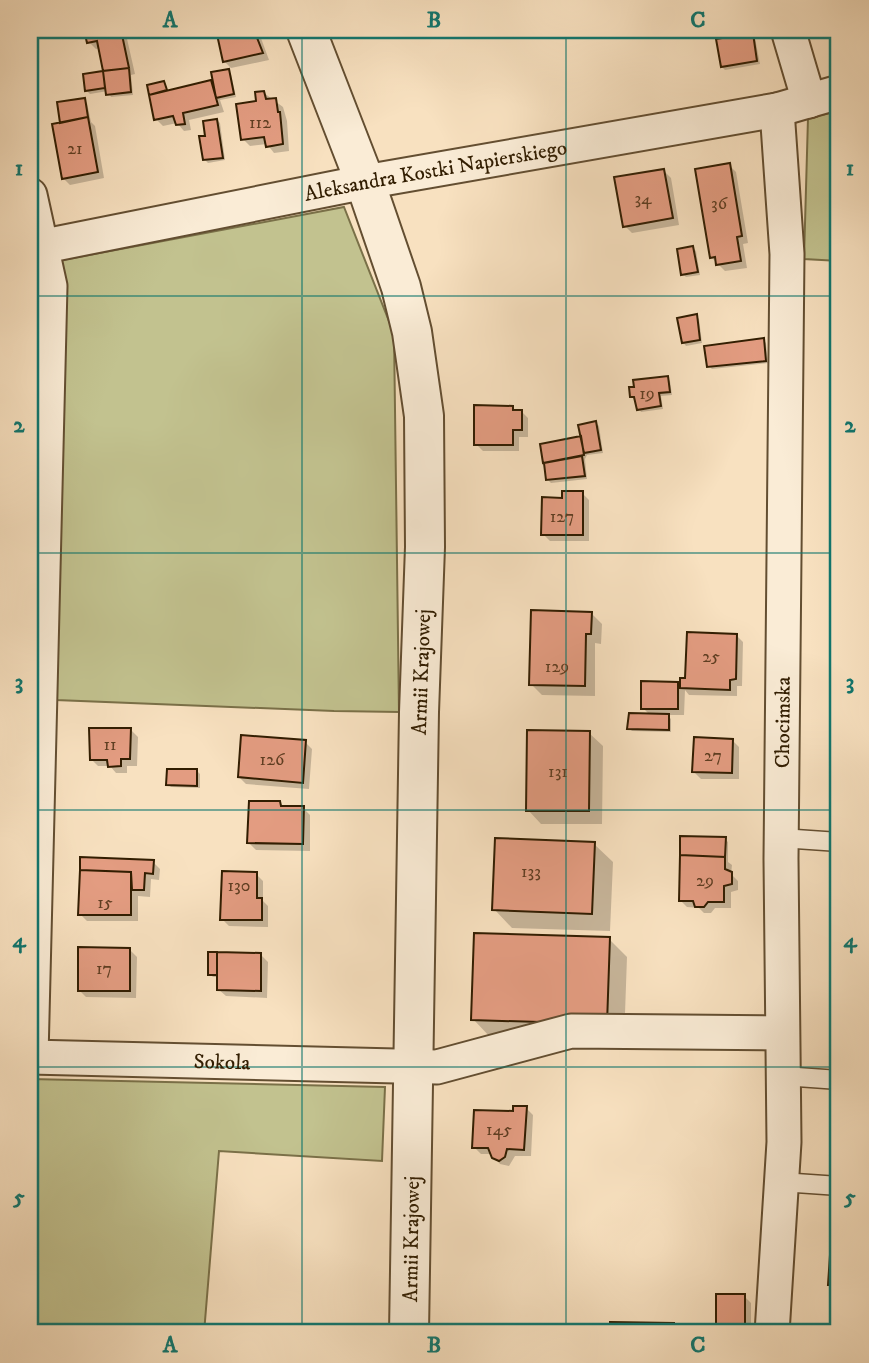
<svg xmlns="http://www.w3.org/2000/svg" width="869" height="1363" font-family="'IM FELL DW Pica',serif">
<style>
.green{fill:#c2c28f;stroke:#7a7048;stroke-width:2}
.shadow{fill:#0003}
.building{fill:#e39c81;stroke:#311d01;stroke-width:2}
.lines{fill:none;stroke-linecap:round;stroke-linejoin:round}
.service-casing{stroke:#634e31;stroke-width:21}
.minor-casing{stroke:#634e31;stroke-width:37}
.tertiary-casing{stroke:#634e31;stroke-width:42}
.service{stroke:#faecd6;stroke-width:18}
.minor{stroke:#faecd6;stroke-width:33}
.tertiary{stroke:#faecd6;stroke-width:38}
.grid{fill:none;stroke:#0f766e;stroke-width:2;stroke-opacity:0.55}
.labels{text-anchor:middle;stroke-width:5;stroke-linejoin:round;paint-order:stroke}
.number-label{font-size:18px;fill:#5e3d21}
.street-label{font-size:21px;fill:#311d01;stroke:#faecd6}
.neatline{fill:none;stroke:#0f766e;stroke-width:2.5}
.grid-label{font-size:23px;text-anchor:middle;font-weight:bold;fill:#0f766e}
</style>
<rect width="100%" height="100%" fill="#f8e1c0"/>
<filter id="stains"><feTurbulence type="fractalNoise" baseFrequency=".00286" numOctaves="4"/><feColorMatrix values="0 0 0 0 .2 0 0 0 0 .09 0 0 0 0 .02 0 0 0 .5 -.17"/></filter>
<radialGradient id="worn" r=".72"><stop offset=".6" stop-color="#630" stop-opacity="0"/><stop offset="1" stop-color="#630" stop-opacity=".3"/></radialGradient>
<path class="green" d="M839,111V261L804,259L808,118Z
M344,207L394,334L399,712L334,711L56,700L57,261Z
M30,1079L385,1087L382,1161L219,1151L204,1333H30Z"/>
<path class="shadow" d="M86,30H125L135,74L131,75L133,95L111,97L108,91L90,94L87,91L85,76L107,73L100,48L96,49L89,42Z
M218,30H258L269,60L231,68L224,61Z
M752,35L755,38L760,64L725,70L722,67Z
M228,71L231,74L236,97L220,100L224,112L189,120L191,130L184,131L177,123L163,126L156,119L153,96L150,94L164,83L168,92L210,82L215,87Z
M264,93L283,107L287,121L289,151L274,153L267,144L250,146L243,139Z
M84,100L87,103L91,122L95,126L104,178L70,185L63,178L62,124Z
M217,120L220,123L225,160L208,163L204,159L207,138Z
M729,165L736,172L748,243L743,244L747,268L725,271L711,257Z
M663,170L671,178L679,225L632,233L625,226Z
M693,248L696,251L700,275L686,277L683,274Z
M696,316L699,319L702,343L686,346L683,342Z
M763,340L766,343L768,363L712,369L709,366Z
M667,378L670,381L672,395L661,396L663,409L641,412L632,396Z
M512,407L516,411H521L528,418V437H519V451H483L476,444Z
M596,423L599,426L603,453L587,455L585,459L587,479L551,483L548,480L542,445L583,438Z
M582,493L589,500V541H550L543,534Z
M592,614L602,624L601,644L595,643V696L542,695L531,684Z
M736,635L743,642L742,686H737V696L689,695L685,690L684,715H667L671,719V732L632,731L629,728L650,715L643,708L678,684L682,688L687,679Z
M131,730L138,737L137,766H127V773H116L110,766H98L91,759Z
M589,733L603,746L602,824H541L528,810Z
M732,740L739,747V779H701L694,772Z
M305,742L312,749L309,789L246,784L239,777Z
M196,770L200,774V788L171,787L168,784Z
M280,803L285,808H303L310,815V851L256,850L249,843Z
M725,839L728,842V862L732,865L731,874L738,881V890L731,892V908H715L711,913H704L699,908L687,907L680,900Z
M594,844L613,862L610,931L512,928L494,909Z
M82,859L153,862L160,869L159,880L151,879L150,897L138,896V921H87L80,914Z
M256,874L263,881V901L268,906V927L229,926L222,919Z
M609,939L627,957L624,1042L491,1038L473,1019Z
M130,950L137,957L136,998L86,997L79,990Z
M261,955L268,962L267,998L226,996L218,989V977H213L210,974Z
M526,1108L533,1115L531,1156H515L509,1166L500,1164L492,1154H481L474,1147L515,1113Z
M834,1227H839V1294L830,1284Z
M718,1296H744L751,1303V1333H718Z
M612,1323L674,1324L681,1333H612Z"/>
<path class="building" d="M84,30H121L129,68L103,71L97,41L87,43Z
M216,30H254L263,53L223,62Z
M753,33L757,61L721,67L716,39Z
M129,68L131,92L106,95L103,71Z
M229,69L234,94L216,98L211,72Z
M103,71L105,88L85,91L83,74Z
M211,80L218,105L183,113L185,124L176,125L173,116L154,120L149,95Z
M164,81L167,90L149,95L147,85Z
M264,91L266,99L276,98L278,112H280L283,144L266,147L264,137L241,140L236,104L256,101L255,92Z
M85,98L88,117L60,123L57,102Z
M88,117L98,172L62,179L52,124Z
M217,119L223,158L203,160L199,136H205L203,121Z
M730,163L742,236L737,237L741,261L716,265L715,257L710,258L695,169Z
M664,169L673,218L623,227L614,177Z
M693,246L698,272L681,275L677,249Z
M697,314L700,340L682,343L677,318Z
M764,338L766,361L707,367L704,346Z
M668,376L670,392L659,393L661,406L637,410L634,397H630L629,387H634L633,380Z
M474,405L513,406V410H522V430H513V445H474Z
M596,421L601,450L584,453L578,425Z
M581,436L584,455L543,463L540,444Z
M582,456L585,476L546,480L544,463Z
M562,491H583V535H541L542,497L562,498Z
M531,610L592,612L591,634H586L585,686L529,685Z
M687,632L737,634L736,679L730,680V690L680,688V678H685Z
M641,681L678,682V709H641Z
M629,713L669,714V730L627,729Z
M89,728H131L130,759H121V766L108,767L107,760H90Z
M527,730L590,731L589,811H526Z
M241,735L306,740L303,783L238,777Z
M694,737L733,739L732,773L692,772Z
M167,769H197V786L166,785Z
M249,801H280L281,806H304L303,844L247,843Z
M680,836L726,837L725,857L680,855Z
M495,838L595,842L592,914L492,910Z
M680,855L725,857V869L732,872V884L724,886V902H708L704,907H695L693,901H679Z
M80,857L154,860L153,874L145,873L144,890H132L131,872L80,870Z
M80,870L131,872V915H78Z
M222,871L257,872V898H262V920H220Z
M474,933L610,937L607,1024L471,1020Z
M78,947L130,948V991H78Z
M208,952H217V975H208Z
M217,952L261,953V991L217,990Z
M513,1106H527L524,1150L507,1149L505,1157L499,1161L492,1158L488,1148H472L474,1110L513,1111Z
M832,1225L839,1226V1285H828Z
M716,1294H745V1333H716Z
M610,1322L674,1323V1333H610Z"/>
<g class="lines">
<g class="service-casing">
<path id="service" d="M781,838L839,842
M783,1076L839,1080
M781,1182L839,1186"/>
</g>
<g class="minor-casing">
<g id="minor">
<path d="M788,30L809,101"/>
<path d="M30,195L50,286L31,1057"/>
<path id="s1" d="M30,249L365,182L777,110L839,92"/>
<path id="s2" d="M30,1057L437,1067L571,1031L782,1033"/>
<path id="s3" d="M772,1333L784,1142L781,859L787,254L777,110"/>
</g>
</g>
<g class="tertiary-casing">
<path id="tertiary" d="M306,30L365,182L401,287L412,332L424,416L425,547L419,712L409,1333"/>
</g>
<use href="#service" class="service"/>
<use href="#minor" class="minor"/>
<use href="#tertiary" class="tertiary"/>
</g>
<path class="grid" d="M302,30V1333M566,30V1333M30,296H839M30,553H839M30,810H839M30,1067H839"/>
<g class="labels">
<g class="number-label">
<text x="260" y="128">112</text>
<text x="75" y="154">21</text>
<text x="643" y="204">34</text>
<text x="719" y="209">36</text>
<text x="647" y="399">19</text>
<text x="562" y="522">127</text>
<text x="711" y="662">25</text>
<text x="557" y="672">129</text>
<text x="110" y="750">11</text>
<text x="713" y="761">27</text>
<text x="272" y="765">126</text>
<text x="558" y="777">131</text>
<text x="531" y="877">133</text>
<text x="705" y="886">29</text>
<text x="239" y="891">130</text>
<text x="105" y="908">15</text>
<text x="104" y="974">17</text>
<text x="499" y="1135">145</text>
</g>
<g class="street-label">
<text dy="7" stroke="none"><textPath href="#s1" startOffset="413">Aleksandra Kostki Napierskiego</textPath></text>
<text transform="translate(421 672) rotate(-88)" y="7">Armii Krajowej</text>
<text dy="7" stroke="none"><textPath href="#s3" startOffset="611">Chocimska</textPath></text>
<text dy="7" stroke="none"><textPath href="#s2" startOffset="192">Sokola</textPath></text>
<text transform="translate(411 1239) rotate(-89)" y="7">Armii Krajowej</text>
</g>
</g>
<rect width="869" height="1363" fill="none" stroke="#f8e1c0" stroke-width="77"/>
<rect x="38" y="38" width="792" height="1286" class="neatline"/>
<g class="grid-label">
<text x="170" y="27">A</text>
<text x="434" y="27">B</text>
<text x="698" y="27">C</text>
<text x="19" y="175">1</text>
<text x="850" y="175">1</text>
<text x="19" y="432">2</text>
<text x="850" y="432">2</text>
<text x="19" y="689">3</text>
<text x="850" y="689">3</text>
<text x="19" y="947">4</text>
<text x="850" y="947">4</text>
<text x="19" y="1204">5</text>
<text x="850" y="1204">5</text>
<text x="170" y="1352">A</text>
<text x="434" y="1352">B</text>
<text x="698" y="1352">C</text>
</g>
<rect width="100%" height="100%" filter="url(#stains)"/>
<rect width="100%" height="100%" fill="url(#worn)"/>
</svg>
